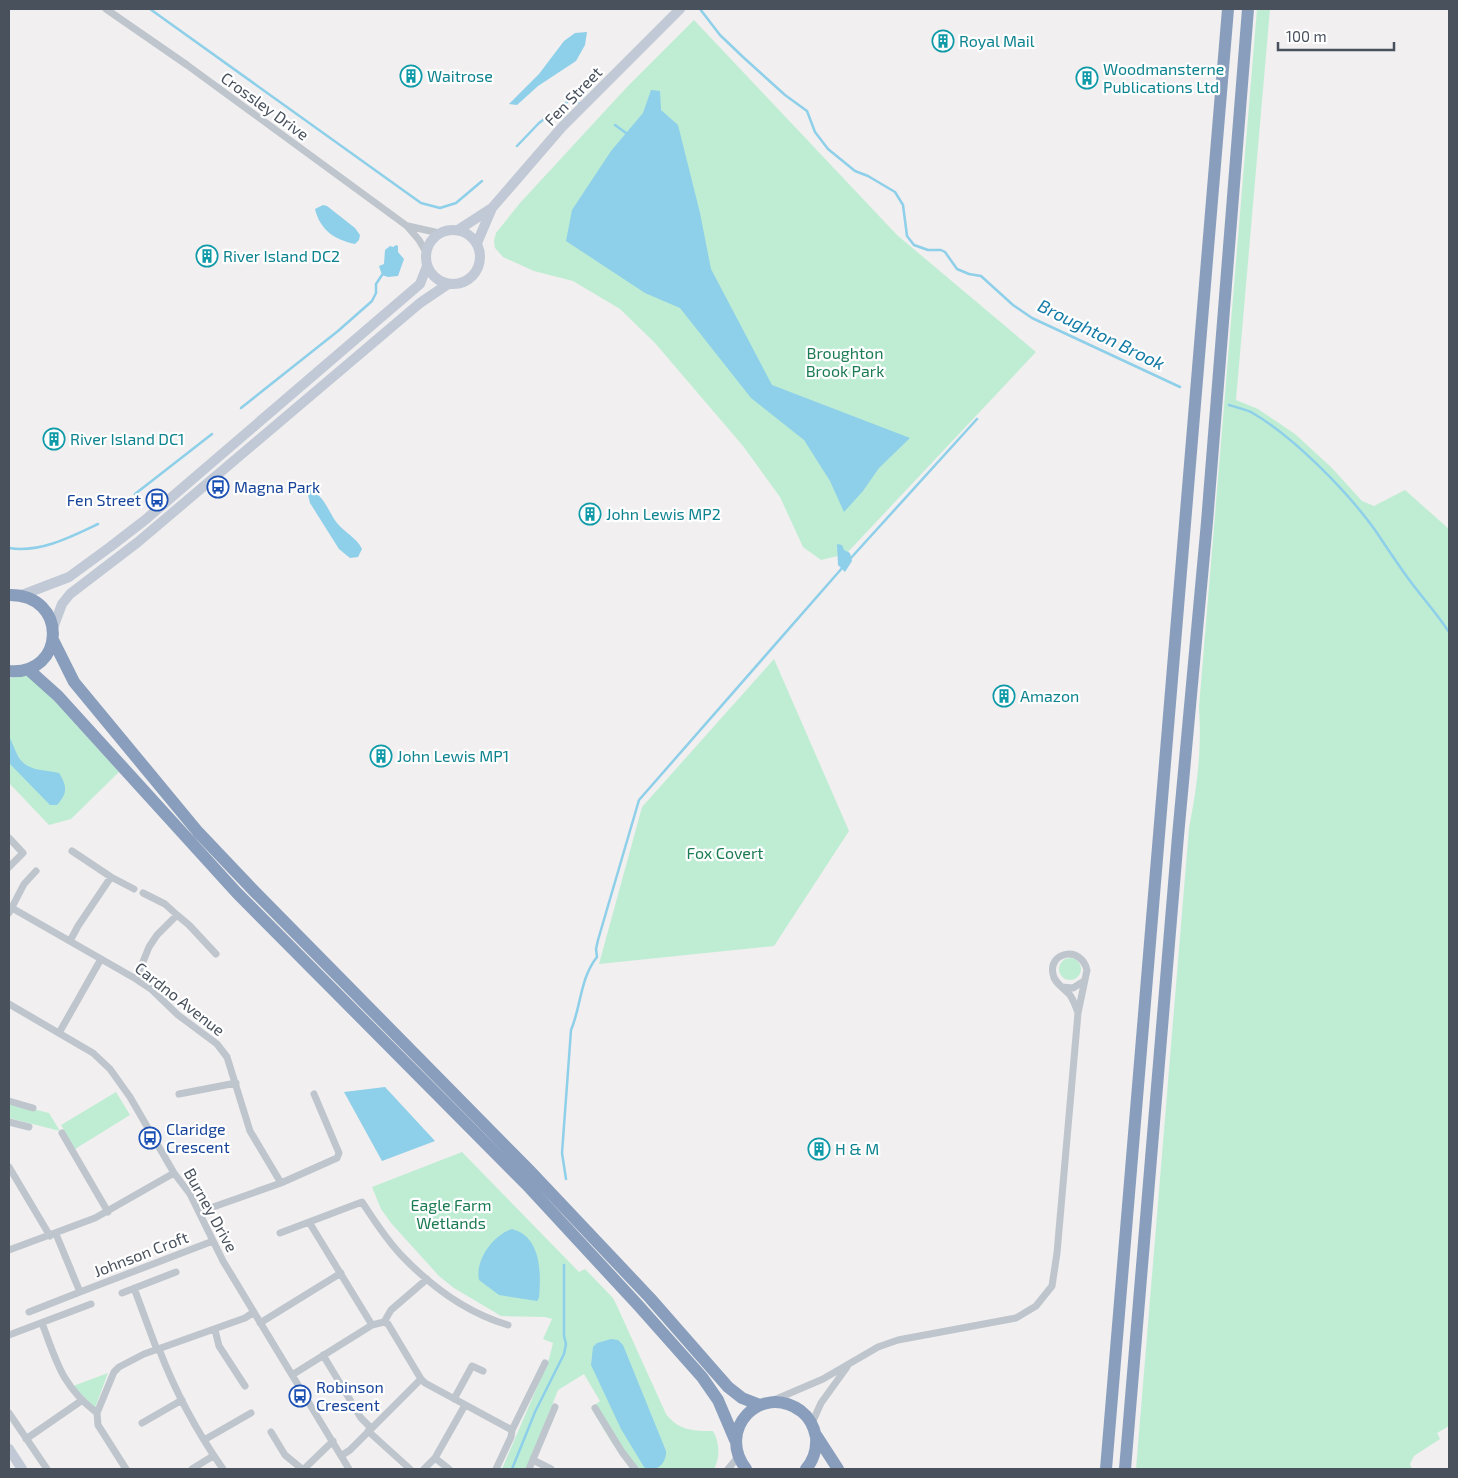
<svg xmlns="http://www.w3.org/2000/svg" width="1458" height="1478" font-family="'Exo 2',sans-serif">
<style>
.green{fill:#bfedd4}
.water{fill:#8ecfe9}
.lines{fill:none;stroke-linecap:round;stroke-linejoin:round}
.stream{stroke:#8ecfe9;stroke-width:2.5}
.street{stroke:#bec5cd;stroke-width:7}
.secondary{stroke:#c0c9d5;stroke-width:10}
.highway{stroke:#899ebc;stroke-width:12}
.labels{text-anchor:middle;stroke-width:4.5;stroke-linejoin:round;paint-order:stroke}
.culture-label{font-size:16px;fill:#0d838f;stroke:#fff;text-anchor:start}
.street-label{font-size:16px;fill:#48515c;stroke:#fff}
.park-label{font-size:16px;fill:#1b7b52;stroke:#fff}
.transit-label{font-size:16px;fill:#164399;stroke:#fff;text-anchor:start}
.water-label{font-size:18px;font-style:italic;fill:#127aa5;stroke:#fff}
</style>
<rect width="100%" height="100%" fill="#f1efef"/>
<path class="green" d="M1257,9H1270L1236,400L1258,409L1295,434L1331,467L1362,501L1374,506L1405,490L1449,529V1426L1437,1433L1440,1439L1414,1456L1410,1464L1412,1469H1136L1189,828C1197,787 1202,750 1199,707Z
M694,20L897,235L1036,352L846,554L821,560L803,547L780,497L743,446L655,343L620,309L573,281L534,271L503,257L495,248L494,241L496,233L520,203L627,87Z
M774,659L849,831L774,946L599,964L642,807Z
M31,675L119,772L71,819L49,825L9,783V678Z
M1059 969a11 11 0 1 1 22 0a11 11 0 1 1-22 0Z
M116,1092L130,1115L75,1149L61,1125Z
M9,1103L49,1113L60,1131L9,1118Z
M462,1152L579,1272L585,1269L613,1298L617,1306L666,1414C679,1431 694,1431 713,1431C720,1443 720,1458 714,1469H631L612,1443L591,1408L600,1401L584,1374L558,1390L527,1469H502L549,1359L553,1343L543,1339L552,1319L545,1317L501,1316L454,1288L439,1276L391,1223L381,1209L372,1187Z
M108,1373L95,1408L73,1386Z"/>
<path class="water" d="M587,32L585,45L576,61L538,86L517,105L509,104L539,74L564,41L575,33Z
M651,90L660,91L661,110L678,125L700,213L711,269L772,385L910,438L879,468L863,491L844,512L830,481L804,440L751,398L680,308L645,293L566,241L572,210L611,151L643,113Z
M323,205L327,206L355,228L360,235L359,240L355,244C335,240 320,230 315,209Z
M396,245L398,246V252L404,259L398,276L388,277L382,275L379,266L384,264L385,250L390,246L393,247Z
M310,489C326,498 327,510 337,523C345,533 356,537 362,549L358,557L350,558L339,549L310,503L308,495Z
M837,544L842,545L844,550L850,553L852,561L845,572L838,565Z
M9,736C12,742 14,748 17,754C25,772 43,769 59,773C67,786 68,793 57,805H50L9,763Z
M385,1087L435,1141L382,1161L344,1092Z
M512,1229C542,1237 541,1274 539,1298L537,1301L499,1295L479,1280C475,1260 493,1235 512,1229Z
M611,1339L618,1340L623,1345L666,1451C667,1463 656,1474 644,1467L621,1429L591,1365L593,1347L597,1343Z"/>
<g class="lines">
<path class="stream" d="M150,9L421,203L440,208L456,203L482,181
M700,9L720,35L743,57L785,95L807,111L815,132L828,149L855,171L868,176L895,192L903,205L907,236L914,245L928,250H941L945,252L957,269L969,274L981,276L1013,305L1032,318L1180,387
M615,125L626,133
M517,146L539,123L571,99L581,104
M1229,405C1236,407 1244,409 1251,412C1293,436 1347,491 1375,530C1385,545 1395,560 1405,574C1419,594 1436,612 1449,632
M241,408L338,331L372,301L376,293V284L382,275
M135,494L212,434
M9,548C40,553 71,537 98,524
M850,559L977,419
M566,1179L562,1153L571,1030C581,1007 580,978 597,957L596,949L598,940L639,800L843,567
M512,1469L535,1412L564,1354L566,1344L564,1336V1265"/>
<path class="street" d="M106,9L187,65L407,226L419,240L426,252
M408,226L439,233
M9,838L23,853L9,867
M72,851L111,877L134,889
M12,908L136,979L151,989L178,1015L217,1044L227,1057L250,1131L281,1183
M9,913L24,884L36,871
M177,915L189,925L216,954
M70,941L78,926L111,877
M136,979L149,947L157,935L177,915L165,904L143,893
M1062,987L1073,988L1084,981
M9,1004L93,1053L110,1069L130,1097L174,1173L190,1194L223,1261L349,1469
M59,1033L101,959
M179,1094L236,1083
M9,1101L33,1108
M9,1122L29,1127
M62,1133L108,1212
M9,1167L50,1236
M199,1212L281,1183L337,1158L339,1153L314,1094
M309,1222L372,1325
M280,1233L362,1202C374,1220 387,1241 403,1257C432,1287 467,1313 508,1325
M56,1234L80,1292L213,1241
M9,1250L95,1218L174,1173
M134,1288L157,1350
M122,1293L176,1272
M29,1312L80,1292
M384,1322L391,1310L427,1279
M42,1323C57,1363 62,1386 97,1413
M260,1323L341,1273
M215,1330L219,1346L245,1386
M9,1335L91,1304
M159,1349C175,1391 197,1432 223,1469
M323,1355L361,1418L371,1428
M292,1375L372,1325L384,1322L388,1324L421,1379L425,1383L512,1430
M454,1399L472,1366L483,1371
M774,1400L823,1379L878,1347L898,1340L1016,1318L1036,1306L1052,1286L1057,1253L1078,1013L1087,970C1081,945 1048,952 1053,974C1054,983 1064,988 1070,995C1074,1001 1076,1007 1078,1013
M595,1408L622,1452L635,1469
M9,1413L47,1469
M142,1423L182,1400
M812,1423L821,1403L847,1367
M368,1431L410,1469
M271,1432L285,1455L302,1469
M26,1439L81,1401
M204,1440L251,1413
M341,1456L350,1450L421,1379
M435,1458L449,1469
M533,1460L551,1469
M126,1469L98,1425L97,1413L114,1372L119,1367L144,1354L245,1318L254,1312
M192,1469L213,1456
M304,1469L333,1441
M424,1469L435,1458L465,1405
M496,1469L511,1437L512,1430L545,1363
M529,1469L555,1407
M728,1469L738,1457"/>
<path class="secondary" d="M426 257a27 27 0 1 1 54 0a27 27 0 1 1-54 0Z
M458,230L492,208
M477,243L492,208L562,127L680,9
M22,595L69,577L110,547L145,520L420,284L427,266
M53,628L62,604L70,594L138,542L420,303L448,284
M9,1449L22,1469"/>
<path class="highway" d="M9,595C69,594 66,676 9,671
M53,640L74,682L198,832L255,892L530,1171L650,1298L728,1387L742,1398L760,1405
M29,670L58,696L237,893L526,1184L638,1305L702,1377L718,1400L735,1440
M816,1435L838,1469
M746,1469C716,1430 760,1382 801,1411C809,1417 814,1427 816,1437C817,1449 813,1461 806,1469
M1106,1469L1228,9
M1125,1469L1178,836L1207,522L1248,9"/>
</g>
<defs>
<g id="building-ring" transform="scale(1.125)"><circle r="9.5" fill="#fff" stroke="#0f9aa8" stroke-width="1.5"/><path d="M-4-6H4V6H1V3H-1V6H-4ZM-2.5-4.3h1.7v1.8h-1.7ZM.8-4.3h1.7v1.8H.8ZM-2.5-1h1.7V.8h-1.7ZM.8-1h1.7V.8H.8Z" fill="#0f9aa8"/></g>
<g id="bus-ring" transform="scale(1.125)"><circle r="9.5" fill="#fff" stroke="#1a4fb4" stroke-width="1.5"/><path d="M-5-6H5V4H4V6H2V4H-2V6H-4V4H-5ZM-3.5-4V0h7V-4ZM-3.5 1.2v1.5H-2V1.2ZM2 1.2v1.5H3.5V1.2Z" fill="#1a4fb4"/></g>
</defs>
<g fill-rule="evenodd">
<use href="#building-ring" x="943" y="41"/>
<use href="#building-ring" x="411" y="76"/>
<use href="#building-ring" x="1087" y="78"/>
<use href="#building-ring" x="207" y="256"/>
<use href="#building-ring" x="54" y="439"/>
<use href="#bus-ring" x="218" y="487"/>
<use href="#bus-ring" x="157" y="500"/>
<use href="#building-ring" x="590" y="514"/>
<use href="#building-ring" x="1004" y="696"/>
<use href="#building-ring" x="381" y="756"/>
<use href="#bus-ring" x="150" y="1138"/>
<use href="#building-ring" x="819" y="1149"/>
<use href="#bus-ring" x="300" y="1396"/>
</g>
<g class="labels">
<g class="culture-label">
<text x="959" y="47">Royal Mail</text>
<text x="1103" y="75">Woodmansterne<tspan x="1103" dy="18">Publications Ltd</tspan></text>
<text x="427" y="82">Waitrose</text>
<text x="223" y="262">River Island DC2</text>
<text x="70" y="445">River Island DC1</text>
<text x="606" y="520">John Lewis MP2</text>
<text x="1020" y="702">Amazon</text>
<text x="397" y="762">John Lewis MP1</text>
<text x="835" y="1155">H &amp; M</text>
</g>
<g class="street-label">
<text transform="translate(573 96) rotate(-46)" y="6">Fen Street</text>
<text transform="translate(265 106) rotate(36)" y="6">Crossley Drive</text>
<text transform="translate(180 999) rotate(38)" y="6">Cardno Avenue</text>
<text transform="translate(211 1210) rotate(61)" y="6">Burney Drive</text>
<text transform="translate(141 1254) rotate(-21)" y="6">Johnson Croft</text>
</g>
<g class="park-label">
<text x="845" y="359">Broughton<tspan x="845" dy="18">Brook Park</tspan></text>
<text x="725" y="859">Fox Covert</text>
<text x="451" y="1211">Eagle Farm<tspan x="451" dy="18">Wetlands</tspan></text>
</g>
<g class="transit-label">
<text x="234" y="493">Magna Park</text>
<text x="141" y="506" text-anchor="end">Fen Street</text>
<text x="166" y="1135">Claridge<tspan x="166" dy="18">Crescent</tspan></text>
<text x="316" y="1393">Robinson<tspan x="316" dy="18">Crescent</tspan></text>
</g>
<g class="water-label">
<text transform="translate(1101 335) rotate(26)" y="6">Broughton Brook</text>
</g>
</g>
<rect width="1458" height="1478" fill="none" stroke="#48515c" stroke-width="20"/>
<path d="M1278 42v8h116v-8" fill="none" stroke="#48515c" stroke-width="2.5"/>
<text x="1286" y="42" font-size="15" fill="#48515c" stroke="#ffffff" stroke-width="4" paint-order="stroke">100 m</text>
</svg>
